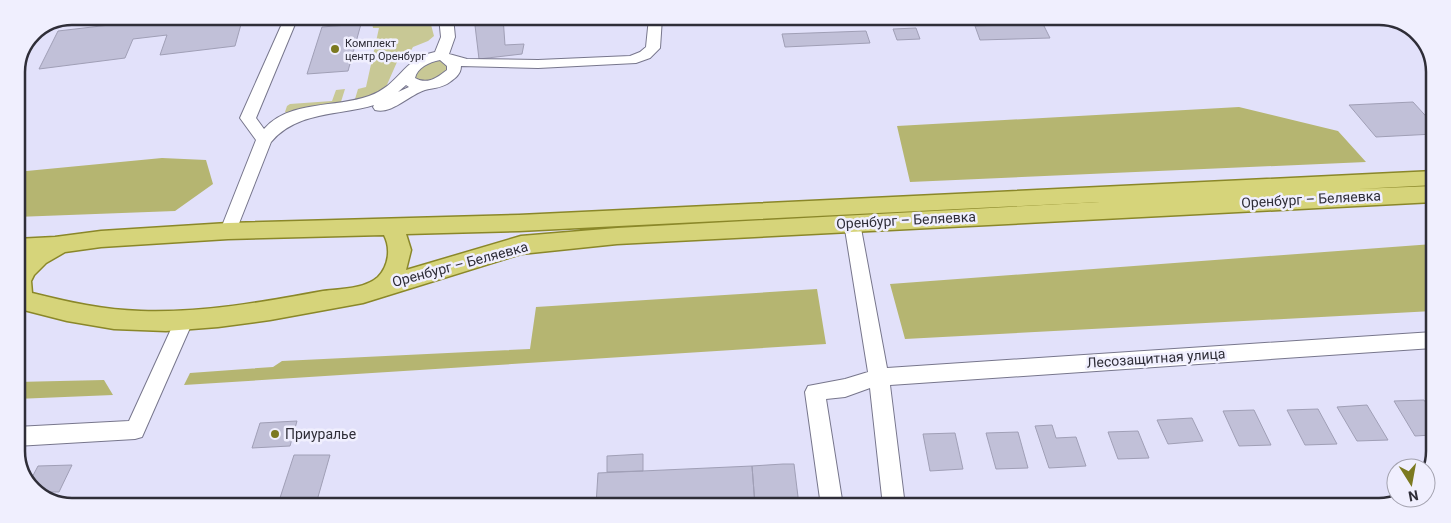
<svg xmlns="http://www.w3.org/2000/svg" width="1451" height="523" font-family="Roboto,sans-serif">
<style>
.green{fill:#c8c895}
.forest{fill:#b5b571}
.building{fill:#c1c0d8;stroke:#a09fb6}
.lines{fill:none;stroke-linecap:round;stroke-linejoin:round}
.minor-casing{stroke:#77768c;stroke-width:2}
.major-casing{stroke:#8a8729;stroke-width:3}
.minor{fill:#fff;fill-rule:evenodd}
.major{fill:#d6d47a;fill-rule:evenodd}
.poi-dot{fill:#7b7920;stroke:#f0effe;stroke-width:2}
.labels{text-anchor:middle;stroke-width:5;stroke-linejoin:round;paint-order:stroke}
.far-poi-label{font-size:11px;fill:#2f2e38;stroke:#f0effe;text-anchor:start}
.street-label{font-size:14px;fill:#2f2e38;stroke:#f0effe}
.poi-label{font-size:14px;fill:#2f2e38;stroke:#f0effe;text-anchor:start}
.rim{fill:none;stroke:#2f2e38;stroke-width:2.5}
</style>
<rect width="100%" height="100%" fill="#e2e1fa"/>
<path class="green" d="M419,17H429L434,36L428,41L413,47L410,52L397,62L386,87L381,92L356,101L355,99L358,89L366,87L379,28H373L372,23L378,20H387V23Z
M440,59L448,65L446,74C435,79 426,84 414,79L415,70L424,64Z
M345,89L340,105L288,114L285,112L287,106L290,104L332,101L336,90Z"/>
<path class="forest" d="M1239,107L1338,131L1366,162L910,182L897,126Z
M162,158L206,160L213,184L175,211L16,217V172Z
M1433,244V311L905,339L890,284Z
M817,289L826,344L184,385L190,373L273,367L282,361L530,349L536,307Z
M104,380L113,395L16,399V382Z"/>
<path class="building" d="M122,16H136V18L243,17L235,46L160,55L167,35L133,39L125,58L39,69L58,31L118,24Z
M309,17H327L325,23L306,24Z
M474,17H503L505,45L524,44L522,54L479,59Z
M361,24L348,71L307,74L322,27Z
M1043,24L1050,38L980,40L975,26Z
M916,28L920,39L897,40L893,29Z
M866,31L870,43L785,47L782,34Z
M1413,102L1434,125V134L1376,137L1349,105Z
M1424,400L1432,412V435L1415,436L1394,401Z
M1367,405L1388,440L1357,441L1337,407Z
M1318,409L1337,444L1305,445L1287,410Z
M1254,410L1271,445L1239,446L1223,411Z
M1192,418L1203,441L1168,444L1157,420Z
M297,421L290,446L252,448L260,423Z
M1052,425L1056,438L1076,437L1086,466L1049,468L1035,426Z
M1138,431L1149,458L1118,459L1108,432Z
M1018,432L1028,468L996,469L986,433Z
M955,433L963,469L930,471L923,434Z
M643,454V471L607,472V456Z
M294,455H330L316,504H278Z
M783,464H794L799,505H755L752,466Z
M72,465L59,492H38L28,485L38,466Z
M752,466L755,505H596L598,473Z"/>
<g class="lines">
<g class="minor-casing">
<path id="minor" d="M285,17H298L256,118L264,129C289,100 336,108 369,96C399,86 402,59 435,52L441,37L439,17H453L455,37L449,54L467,59L538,60L630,56L640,52L646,47L649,18H662L660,48L650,58L636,63L538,68L461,66C461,75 454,79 447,84C440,88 433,88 425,90C409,95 391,115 375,110L373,107L374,105C338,116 297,111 271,142L236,231L234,236L228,237L222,236L220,231L256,140L240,118ZM440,60L447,66V70C437,78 427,85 415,78C417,68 429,62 440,60ZM406,85L409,87L398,92Z
M852,217L858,218L860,223L887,368L1433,332V348L890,385L905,506H883L870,388L845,397L826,399L843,506H821L805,392L808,386L845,379L868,372L844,223L846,218Z
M184,313L191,316L193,321L142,437L135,439L16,446V427L129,421L177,316Z"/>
</g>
<g class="major-casing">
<path id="major" d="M1434,171V185L1358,189L1434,186V202L617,244L521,254L363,303L270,320L218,327L166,331L114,329L67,321L16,308V265L25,256L16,257V239L55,237L101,231L228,223L519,215ZM1100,202L617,228L521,236L406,270L411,250L406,234L519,231ZM384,235C391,248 389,266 378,277C365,289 339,289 323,291C263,302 203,313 141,311C104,310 68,302 32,293L31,281L34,275L46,263L65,252L101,247L228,239Z"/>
</g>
<use href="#minor" class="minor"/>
<use href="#major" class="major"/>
</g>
<g class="poi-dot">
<circle cx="335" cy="49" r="5"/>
<circle cx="275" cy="434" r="5"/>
</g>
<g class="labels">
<g class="far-poi-label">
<text x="345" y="47">Комплект<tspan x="345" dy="13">центр Оренбург</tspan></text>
</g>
<g class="street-label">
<text transform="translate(1311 199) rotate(-3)" y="5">Оренбург – Беляевка</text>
<text transform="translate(906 220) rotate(-3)" y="5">Оренбург – Беляевка</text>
<text transform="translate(460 264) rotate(-15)" y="5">Оренбург – Беляевка</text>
<text transform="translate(1156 358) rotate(-4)" y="5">Лесозащитная улица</text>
</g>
<g class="poi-label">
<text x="285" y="439">Приуралье</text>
</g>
</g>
<path d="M0 0H1451V523H0ZM72 25H1379A47 47 0 0 1 1426 72V451A47 47 0 0 1 1379 498H72A47 47 0 0 1 25 451V72A47 47 0 0 1 72 25Z" fill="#f0effe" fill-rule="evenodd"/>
<path class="rim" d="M72 25H1379A47 47 0 0 1 1426 72V451A47 47 0 0 1 1379 498H72A47 47 0 0 1 25 451V72A47 47 0 0 1 72 25Z"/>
<g transform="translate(1411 483) rotate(169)"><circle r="24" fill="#f0effe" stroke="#a3a2af"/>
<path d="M0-4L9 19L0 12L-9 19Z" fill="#7b7920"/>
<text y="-8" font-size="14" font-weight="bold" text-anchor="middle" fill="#2f2e38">N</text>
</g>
</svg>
